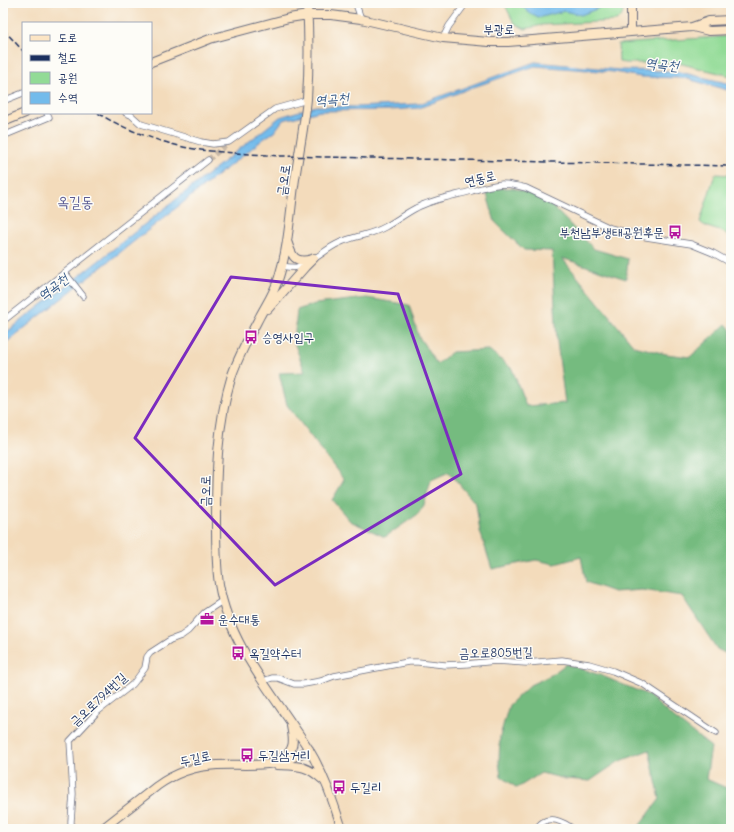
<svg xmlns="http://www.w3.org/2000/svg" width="734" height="832" font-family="'Comic Neue','Poor Story',sans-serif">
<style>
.green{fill:#92db96;stroke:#56857a}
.forest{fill:#75bb7f;stroke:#48756e}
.water{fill:#73bbeb;stroke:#4775a4}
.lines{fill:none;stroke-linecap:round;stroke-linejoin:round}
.street-tunnel{stroke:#c8b9a8;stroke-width:5.5;stroke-dasharray:5.5 3;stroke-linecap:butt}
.street-casing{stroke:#676b7f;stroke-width:7}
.secondary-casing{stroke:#676b7f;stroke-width:10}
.street{stroke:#fff;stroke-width:5.5}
.secondary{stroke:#fce5c4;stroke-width:8}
.rail{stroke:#1b2f5e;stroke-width:1.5;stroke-dasharray:6 3;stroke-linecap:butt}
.marked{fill:none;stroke:#7b2cbf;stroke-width:3;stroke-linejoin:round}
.labels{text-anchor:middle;stroke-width:3;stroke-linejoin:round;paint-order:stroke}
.street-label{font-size:13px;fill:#1b2f5e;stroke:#fdfcf7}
.poi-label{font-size:13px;fill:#1b2f5e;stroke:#fdfcf7;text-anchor:start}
.water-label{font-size:14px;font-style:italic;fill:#355988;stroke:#fdfcf7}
.quarter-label{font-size:15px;fill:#5b5b94;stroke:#fdfcf7}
</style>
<rect width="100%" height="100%" fill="#fdfcf7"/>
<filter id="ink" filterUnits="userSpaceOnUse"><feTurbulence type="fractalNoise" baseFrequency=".025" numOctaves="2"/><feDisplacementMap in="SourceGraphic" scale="8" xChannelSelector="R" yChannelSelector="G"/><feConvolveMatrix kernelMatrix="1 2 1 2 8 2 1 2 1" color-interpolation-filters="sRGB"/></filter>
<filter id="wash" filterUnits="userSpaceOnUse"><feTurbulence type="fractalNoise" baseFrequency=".012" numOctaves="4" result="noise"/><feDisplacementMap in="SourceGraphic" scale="16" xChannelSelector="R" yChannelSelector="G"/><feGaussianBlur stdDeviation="0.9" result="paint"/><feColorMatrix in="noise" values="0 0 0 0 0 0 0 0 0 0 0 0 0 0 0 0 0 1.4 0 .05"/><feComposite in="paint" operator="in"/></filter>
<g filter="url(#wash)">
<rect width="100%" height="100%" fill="#f3dbbb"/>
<path class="green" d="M504,3H623C623,11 624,17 616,21L542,25L525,29L514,23Z
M731,36V76L678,63H625L619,62L618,44Z
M715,174L731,175V237C722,229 708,230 700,222Z"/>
<path class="forest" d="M501,188H513L529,193L550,204L594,249L628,259L626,279L562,258L634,346L666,354L690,357L726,324L731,330V656L717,649L682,596L642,590L614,592L586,582L581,557L555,564L536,560L492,569L480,531L476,504L449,472L431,480L424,505L418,514L385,537L350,521L332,500L344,480L287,405L279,373L305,372L294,342L297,310L315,304L367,298L409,305L419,337L437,364L452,352L489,350L512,369L526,406L565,403L557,342L552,251L524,250L495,222L486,191Z
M566,664L600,675L648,695L669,714L711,747L706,779L731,790V829H637L660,799L649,750L618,762L590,781L566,779L541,773L517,788L501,776L499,762L500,736L509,705L530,685L551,675Z"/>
<path class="water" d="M520,3H604L599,8L581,15L564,11L538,18L528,12Z
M535,62L619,70L675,71L731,84V91L684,78L641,77L614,72L535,66L468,89L419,108L391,110L320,111L283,120L274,132L266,137L3,345V335L97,262L280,117L316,106L356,107L419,104Z"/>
</g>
<g filter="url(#ink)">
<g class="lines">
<path class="street-tunnel" d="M208,160L229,142"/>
<g class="street-casing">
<path id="street" d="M355,3L357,7L361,19
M443,38L449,26L466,3
M3,101L23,93
M126,113L131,115L141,124L201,142L213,144L229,142L275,109L307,100
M3,136L49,117L47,113
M282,266C287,267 292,268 297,267C313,263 325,249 339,243C354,236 371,235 385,227C396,221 406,213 416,208C433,199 454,196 472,191C481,188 492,185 502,184C510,184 518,186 526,188L610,228L646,237L691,244L713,253L731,263
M65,273L83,296
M3,321L208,160
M263,681L272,678H278L294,684H304L321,681L334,676L350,673L408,662H418L445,665L466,664L496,661L526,663L562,660L589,664L613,671L643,684L716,733
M71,829V821L73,794L70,741L97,712L133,684L145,668L147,657L150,653L170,640L181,636L188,631L204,613L222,601
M535,829C538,827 540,824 543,822C552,816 565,823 573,829"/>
</g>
<g class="secondary-casing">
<path id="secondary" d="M307,3C309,35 309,68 307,99C304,128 298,157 294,186C290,216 288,248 279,277C275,291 267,303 260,316C250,335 239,355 232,375C217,423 216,474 216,523C216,543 216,564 219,584C229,646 276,697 308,748C324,774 333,801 342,829
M631,3V31
M693,27L709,31L731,30
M151,62L210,39L289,18L308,15H331L361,19L443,38L489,42H508L692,27L709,21L731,20
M3,122L25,113
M287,241C292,256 294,264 312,259
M268,309L305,267L314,258
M281,759C295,751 294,741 291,726
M277,765C300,766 306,765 323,780
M102,829L157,786C175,773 195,766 217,765C239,764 262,767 284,761C292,758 301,754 309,749"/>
</g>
<use href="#street" class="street"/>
<use href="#secondary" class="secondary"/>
<path class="rail" d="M3,29L23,51
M98,113C124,130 169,146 201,150C227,153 254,154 280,156L731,166"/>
</g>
</g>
<path class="marked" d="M231,277L398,294L461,474L275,585L135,438Z"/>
<defs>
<g id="bus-bare" transform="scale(1.08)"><path d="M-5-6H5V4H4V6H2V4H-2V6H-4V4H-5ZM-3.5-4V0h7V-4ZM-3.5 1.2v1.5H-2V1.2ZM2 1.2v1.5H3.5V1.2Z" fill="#b5179e" stroke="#fdfcf7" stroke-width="2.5" paint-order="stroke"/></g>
<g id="office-bare" transform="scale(1.08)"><path d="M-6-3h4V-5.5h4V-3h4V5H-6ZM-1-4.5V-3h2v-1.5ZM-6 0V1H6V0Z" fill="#b5179e" stroke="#fdfcf7" stroke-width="2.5" paint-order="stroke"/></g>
</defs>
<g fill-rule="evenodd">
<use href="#bus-bare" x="675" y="232"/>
<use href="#bus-bare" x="251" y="337"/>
<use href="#office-bare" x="207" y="619"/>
<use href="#bus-bare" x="238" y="653"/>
<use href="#bus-bare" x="247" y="755"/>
<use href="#bus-bare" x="339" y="787"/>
</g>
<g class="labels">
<g class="street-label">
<text x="499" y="34">부광로</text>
<text transform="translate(480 178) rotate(-13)" y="5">연동로</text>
<text transform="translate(283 180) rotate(-82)" y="5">금오로</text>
<text transform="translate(205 491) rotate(-89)" y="5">금오로</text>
<text transform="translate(496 652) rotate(-1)" y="5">금오로805번길</text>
<text transform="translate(98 699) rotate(-43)" y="5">금오로794번길</text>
<text transform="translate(195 758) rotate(-12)" y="5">두길로</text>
</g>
<g class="poi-label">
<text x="664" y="237" text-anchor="end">부천남부생태공원후문</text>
<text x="262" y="342">승영사입구</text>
<text x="218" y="624">운수대통</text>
<text x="249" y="658">옥길약수터</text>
<text x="258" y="760">두길삼거리</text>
<text x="350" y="792">두길리</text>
</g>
<g class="water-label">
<text transform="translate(662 64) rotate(6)" y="5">역곡천</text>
<text transform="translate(332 99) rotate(-5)" y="5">역곡천</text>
<text transform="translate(53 287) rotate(-38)" y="5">역곡천</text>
</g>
<g class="quarter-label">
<text x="75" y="207">옥길동</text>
</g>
</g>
<rect width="734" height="832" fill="none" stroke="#fdfcf7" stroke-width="16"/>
<rect x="22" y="22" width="130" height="92" fill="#fdfcf7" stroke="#a3aaba"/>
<rect x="30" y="35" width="20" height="6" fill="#fce5c4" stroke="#a3aaba"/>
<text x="58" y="42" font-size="12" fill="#1b2f5e">도로</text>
<rect x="30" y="55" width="20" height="6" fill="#1b2f5e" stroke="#a3aaba"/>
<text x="58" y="62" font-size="12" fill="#1b2f5e">철도</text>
<rect x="30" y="72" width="20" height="12" fill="#92db96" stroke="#a3aaba"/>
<text x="58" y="82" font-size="12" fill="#1b2f5e">공원</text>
<rect x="30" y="92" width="20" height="12" fill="#73bbeb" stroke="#a3aaba"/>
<text x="58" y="102" font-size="12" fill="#1b2f5e">수역</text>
</svg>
